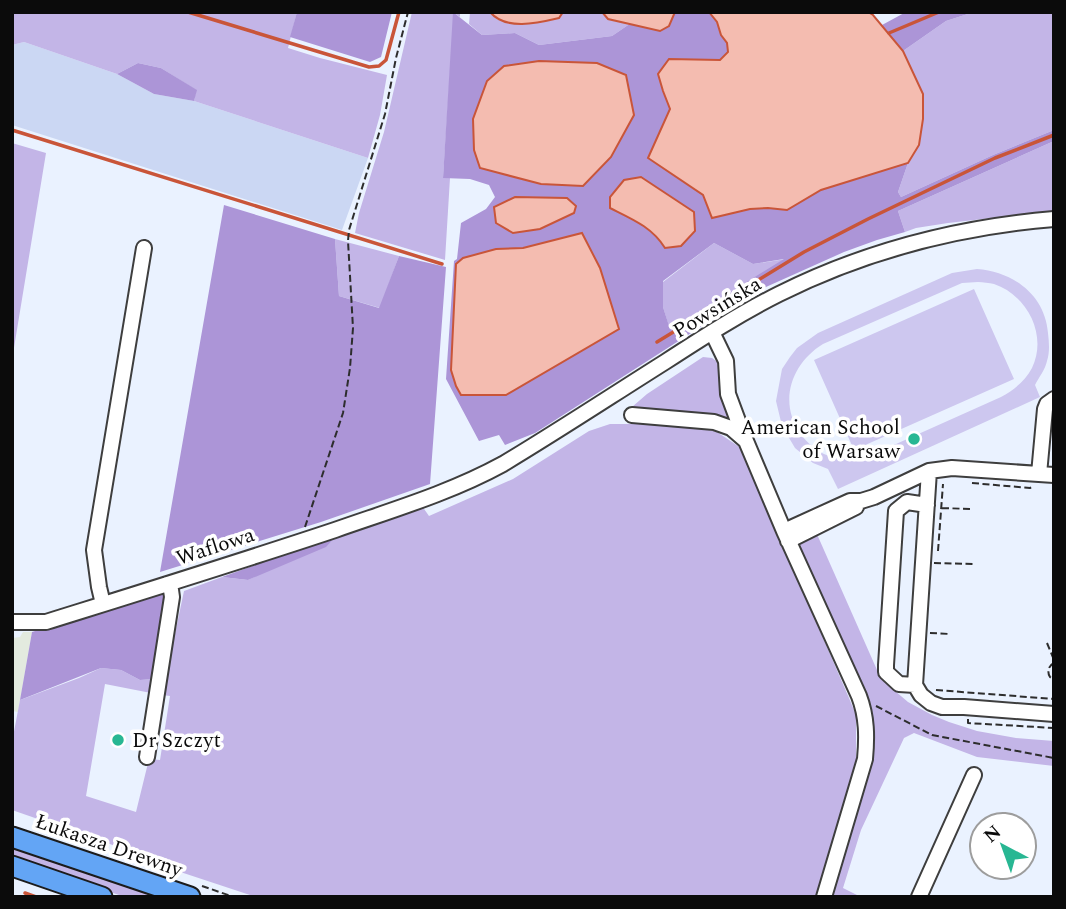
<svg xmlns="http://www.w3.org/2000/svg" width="1066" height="909" font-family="Spectral,serif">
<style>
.industrial{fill:#e3eadf}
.farmland{fill:#cbd7f3}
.green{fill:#c3b5e7}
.forest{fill:#ac95d7;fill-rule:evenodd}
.pitch{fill:#cdc7ef;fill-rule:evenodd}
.water{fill:#f4bcb0;stroke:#c95539;stroke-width:2}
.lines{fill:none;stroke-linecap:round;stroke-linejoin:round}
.stream{stroke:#c95539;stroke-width:3.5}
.minor-casing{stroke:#3e3e3e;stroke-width:18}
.major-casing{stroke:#1c1c1c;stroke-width:23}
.path{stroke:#2d2d2d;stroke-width:2;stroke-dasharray:7 3.5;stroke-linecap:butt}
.minor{stroke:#fff;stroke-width:14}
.major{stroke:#63a5f5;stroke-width:19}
.poi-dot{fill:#28b793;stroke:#fff;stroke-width:2.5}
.labels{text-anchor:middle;stroke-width:7;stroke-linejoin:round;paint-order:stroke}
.street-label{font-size:21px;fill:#0b0b0b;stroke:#fff}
.poi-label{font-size:21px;fill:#0b0b0b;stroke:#fff;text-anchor:end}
</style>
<rect width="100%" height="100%" fill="#eaf2ff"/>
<path class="industrial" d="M23,632H32L18,712L12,711V638L20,637Z"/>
<path class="farmland" d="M24,42L117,74L154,94L194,101L368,158L342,230L12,125V45Z"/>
<path class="green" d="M12,12H297L288,48L320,58L387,75L380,115L368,158L194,101L196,90L161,68L138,63L117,74L24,42L12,45Z
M412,12H460V17L454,13L443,178H450L445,260L355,233L359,213L384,132Z
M470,12H490L498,20L559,18L563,12H602L608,19L631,23L612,36L539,45L515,33L482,35L469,24Z
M974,12H1054V130L993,155L901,197L898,192L908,163L919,145L923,94L903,51L946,21Z
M1054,141V211L948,223L916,228L905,232L898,211Z
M12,143L46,153L12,360Z
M335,239L399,256L380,308L339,296Z
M714,243L753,264L786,259L670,330L663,307V282Z
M703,357L712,358L719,363L723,402L731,422L704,414L632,407L647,394Z
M610,424H686L717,432L741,448L849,698L856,715V761L816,897H256L126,854L127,850L12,810V742L20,700L79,678L101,668L121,670L140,680L154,679L151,693L105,684L86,796L136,812L149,759L160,760L170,696L162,695L184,591L222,577L248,580L336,536L422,506L429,516L513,479L589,431Z
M816,532L881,679L908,702L932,715L949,722L977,731L1016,738L1054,741V766L977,757L914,733L904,738L861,830L843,888L861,897H829L872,745L793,542Z
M12,844L170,897H125L12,859Z"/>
<path class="forest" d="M297,12H392L381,57L370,62L290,37Z
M453,12L482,35L515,33L539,45L612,36L631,23L660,31L669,26L675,12H709L717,22L721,35L727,43L728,52L720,60L669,59L663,91L670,109L648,158L703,195L712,218L750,209L768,208L787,209L821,190L908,163L898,192L901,197L993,155L1054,130V141L898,211L905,232L877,240L844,252L755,292L535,433L505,445L499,435L479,441L446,379L454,261L457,259L461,223L486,209L495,197L489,185L470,179L443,178ZM714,243L753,264L784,259L670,329L663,307V281Z
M906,12H974L946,21L903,51L882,25Z
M138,63L161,68L197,90L194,101L154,94L117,74Z
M224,205L335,239L339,296L379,308L399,256L446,267L430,484L321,522L160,572Z
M336,536L326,547L248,580L222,577Z
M159,591L166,594L154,679L140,680L121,670L101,668L20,700L32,632Z"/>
<path class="pitch" d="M977,269C1014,272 1045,295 1048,333C1049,342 1050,352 1047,361C1045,370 1039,377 1035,385L1040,397L838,489L828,469L813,463L795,448L782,426L776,401L782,369L790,357L797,348L818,333L952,273ZM978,282C983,282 989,283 994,284C1027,295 1048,335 1032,368C1025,381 1014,390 1001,397L867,457C854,459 841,461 829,456C817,452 807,443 800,433C778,401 792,363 823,344L962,283Z
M974,289L1014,379L854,450L814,360Z"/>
<path class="water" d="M490,12H563L559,18C538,23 506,31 490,12Z
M602,12H675L669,26L660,31L608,19Z
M709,12H868L873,15L903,51L923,94V119L919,145L908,163L821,190L787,210L768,208L750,209L712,218L703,195L648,158L670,109L663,91L658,74L669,59L720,60L728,52L727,43L721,35L717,22Z
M539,61L597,63L626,75L634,115L611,157L583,186L541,184L480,168L474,150L473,119L487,81L504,66Z
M641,177L694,212L695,231L681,246L665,248C652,227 632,219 610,208V197L624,180Z
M515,197L567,198L576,206L574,213L540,229L513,233L496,223L494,207Z
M582,233L600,268L619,329L506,395H461L456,386L451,370L456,264L463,258L496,249L523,248Z"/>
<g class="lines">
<path class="stream" d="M188,12L369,67L379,66L386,60L399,12
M889,33L939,12
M12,130L442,264
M657,342L804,252L868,219L995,158L1054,135
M25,893L36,897"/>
<g class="minor-casing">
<path id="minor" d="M712,332L726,361L728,394L744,437
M632,415L714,422L731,428L746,441L784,531L859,696C867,717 867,737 865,759L824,897
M1039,474L1045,409L1047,404L1054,399
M927,505L907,502L896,511L886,665V672L899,684L915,685L929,471
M784,531L850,501H861L874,497L929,471L952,468L1054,475
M788,541L856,507
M103,604L99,587L94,550L144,248
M12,622H46C142,592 239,562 335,530C392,510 450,493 503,464C558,431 611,396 665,362C702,338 739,314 779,294C865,251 958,227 1054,219
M915,685L921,695L931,703L942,707H964L1054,714
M147,757L172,597L171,590L167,584
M919,897L974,775"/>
</g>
<g class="major-casing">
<path id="major" d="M12,837L190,897
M12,866L102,897"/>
</g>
<path class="path" d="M972,483L1030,488L1032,487
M942,508L970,509
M305,527L343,413L350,368L353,328L348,241L349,230L385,114L396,58L408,12
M938,551L943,484
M934,563L975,564
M930,633L950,634
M1047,643L1054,660
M1054,663C1048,666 1047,672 1050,677L1054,680
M936,690L1054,699
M876,706L932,735L1054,758
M968,719V723L1054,728
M202,886L234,897"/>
<use href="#minor" class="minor"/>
<use href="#major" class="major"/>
</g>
<g class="poi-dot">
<circle cx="914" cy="439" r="7"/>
<circle cx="118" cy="740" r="7"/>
</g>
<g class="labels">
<g class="street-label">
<text transform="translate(717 307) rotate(-31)" y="7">Powsińska</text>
<text transform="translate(215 546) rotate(-18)" y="7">Waflowa</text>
<text transform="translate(109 845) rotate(19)" y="7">Łukasza Drewny</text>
</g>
<g class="poi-label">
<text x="900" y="434">American School<tspan x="900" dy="24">of Warsaw</tspan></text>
<text x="132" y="747" text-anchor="start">Dr Szczyt</text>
</g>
</g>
<rect width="1066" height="909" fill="none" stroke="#0b0b0b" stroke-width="28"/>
<g transform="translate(1003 846) rotate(319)"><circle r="33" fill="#ffffff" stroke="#9d9d9d" stroke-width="2"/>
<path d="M0-5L12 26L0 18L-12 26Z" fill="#28b793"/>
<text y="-10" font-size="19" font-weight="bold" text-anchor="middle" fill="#0b0b0b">N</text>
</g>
</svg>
